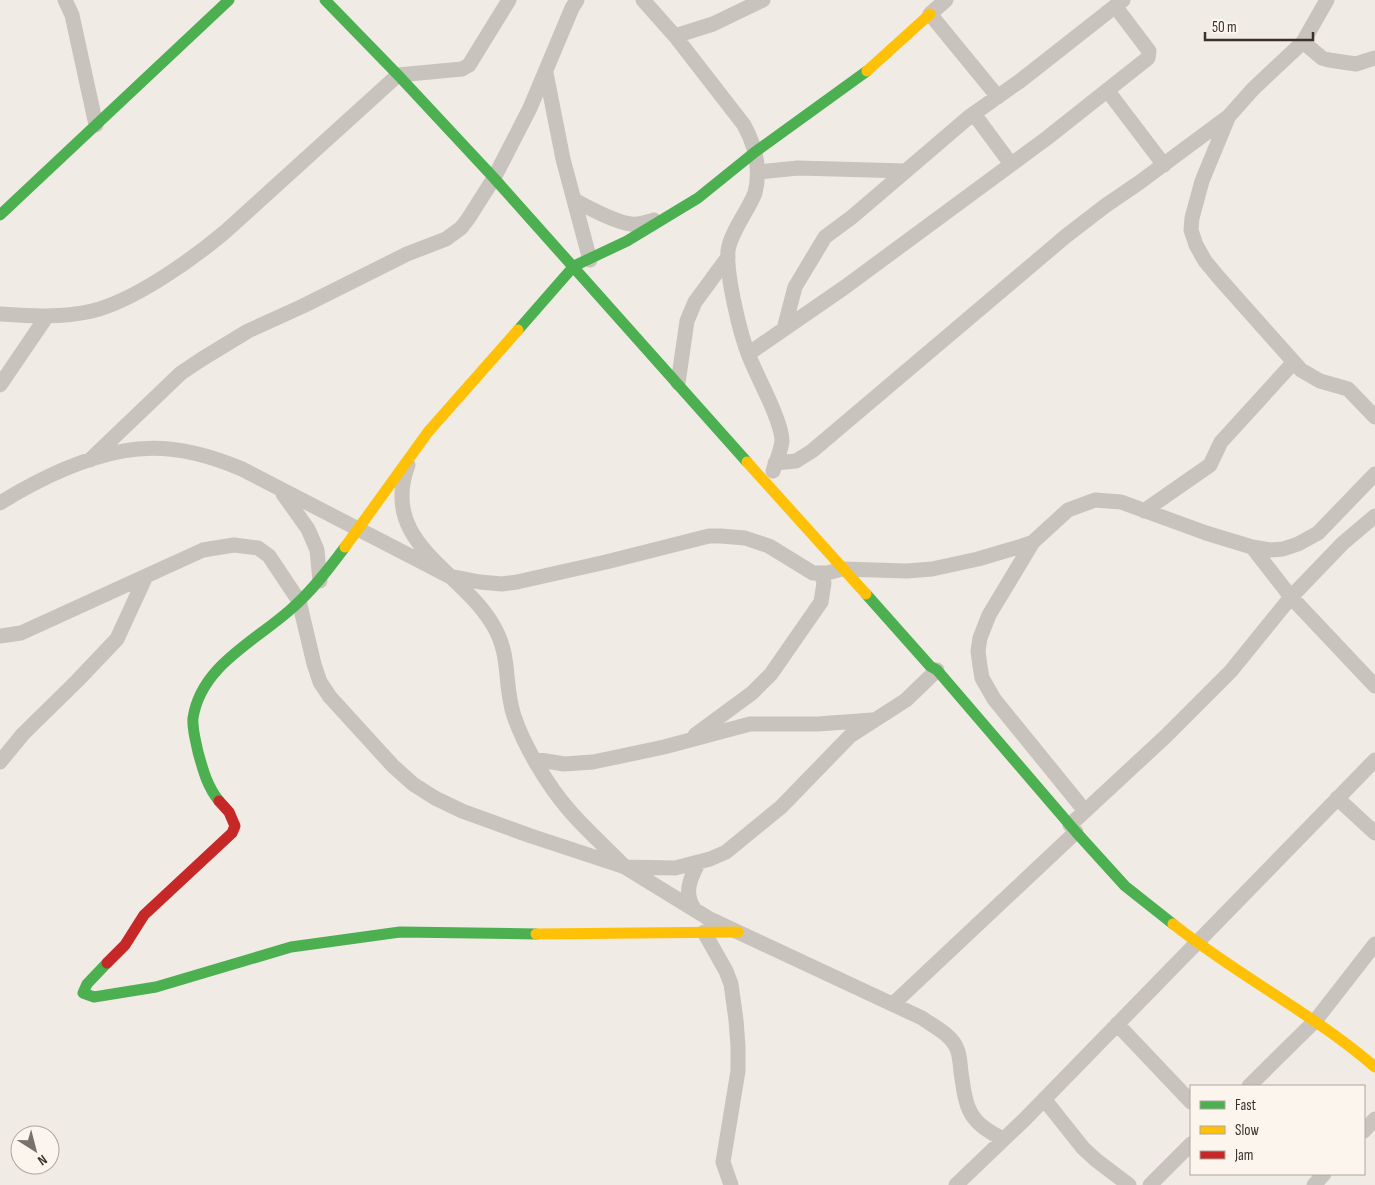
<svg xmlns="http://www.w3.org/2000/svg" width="1375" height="1185" font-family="'Sofia Sans Condensed',sans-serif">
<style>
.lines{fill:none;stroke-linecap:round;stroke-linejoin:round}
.street{stroke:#c9c3be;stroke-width:15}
.fast{stroke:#4caf50;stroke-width:11}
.slow{stroke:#ffc107;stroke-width:11}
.jam{stroke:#c62828;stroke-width:11}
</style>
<rect width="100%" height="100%" fill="#f0ebe5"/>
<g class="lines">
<path class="street" d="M65,0L72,15L96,125
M643,0L675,36L744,125C755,145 761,169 755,193C748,211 730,233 728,251C726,275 740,334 749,356C757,377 782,421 782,441C781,451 776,461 773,471
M946,0L930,14L998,97
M675,36L713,24L763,0
M1303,42L1322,58L1329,60L1356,64L1375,58
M546,73L563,159L590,260
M1107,90L1164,165
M974,114L1011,164
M1228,118L1202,181L1192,218L1191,230L1196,245L1205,261L1220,279L1301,370L1320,381L1348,389L1375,417
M758,172L798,168L906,171
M574,200C590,208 614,222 631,224C639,225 647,222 654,220
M0,314C30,316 62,318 92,311C134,301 193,259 226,231L398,75L462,69L469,65L509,0
M784,329L795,287L825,237L852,217L969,117L1020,81L1123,0
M748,354L845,287L1047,138L1148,58L1149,51L1115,6
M678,383L687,321L695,302L728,257
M0,385L47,316
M90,460L181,373L202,359L248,331L303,306L407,254L446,239L461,228L468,219L494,178L530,108L572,8L577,0
M775,463L796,461L812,451L1066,236L1105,206L1140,182L1229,116L1253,89L1303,42L1327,0
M408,465C379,543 460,569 493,625C512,657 503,683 514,716C524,746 548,786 569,810C586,830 607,848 625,867L675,868L710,859L726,852L781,807L850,736L906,700L937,670
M283,494L308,529L317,550L320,581
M0,503C37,480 80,459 123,451C163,443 205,453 242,469L449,576L480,582L502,584L517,582L606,562L709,536H721L745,538L769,546L813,573H827L842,569L907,571L932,569L978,559L1019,547L1033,542L1068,510L1095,500L1121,502L1206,533L1252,547L1270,550L1283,549L1298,544L1318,533L1375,474
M1144,511L1210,465L1221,442L1293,363
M1033,542L989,615L980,638L978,651L980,666L982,678L994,699L1085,811
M1252,547L1291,597L1375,686
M0,636L21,633L203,550L234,545L258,548L269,556L299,601L314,664L320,682L330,697L393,766L413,784L435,798L462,811L531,836L625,867L708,918L922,1018C933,1026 952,1035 957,1049C960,1056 960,1064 961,1072C966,1108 968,1123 1004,1139
M695,735L752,693L771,674L821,602L824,583L821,574
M534,759L564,764L593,762L664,747L750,724H818L872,720
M0,762L23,734L77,681L117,639L146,576
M1337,798L1375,833
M1070,825L1166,736L1231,671L1291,597L1343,543L1375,516
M695,910C683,894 690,878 699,862
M704,932L726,971L731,984L736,1020L738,1046V1071L723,1162L731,1185
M893,1004L1076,832
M1117,1024L1191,1102
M1249,1086L1315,1021L1375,944
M1044,1099L1083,1148L1096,1160L1129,1185
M1364,1131L1375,1119
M956,1185L1024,1120L1375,760
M1150,1185L1191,1144
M1314,1185L1324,1174"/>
<path class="fast" d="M325,0L398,75L494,178L747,462
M0,215L229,0
M518,330L574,266L627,241L698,198L755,152L867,71
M866,594L930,666L937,670L1076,832L1125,886L1173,924
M219,801C207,786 203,770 198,752C196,742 192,729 193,718C201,666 254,642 290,610C311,592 328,570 345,547
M107,963L87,984L83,993L94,997L156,987L291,947L400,932L536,934"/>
<path class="slow" d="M867,71L930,14
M747,462L866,594
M345,547L428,432L518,330
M1173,924C1237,975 1312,1013 1375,1067
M536,934L738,932"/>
<path class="jam" d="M107,963L125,945L144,915L232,833L235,826L229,812L219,801"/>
</g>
<rect x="1190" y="1085" width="175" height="90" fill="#fbf5ee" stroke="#aea6a0"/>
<rect x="1200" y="1101" width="25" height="8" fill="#4caf50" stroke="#aea6a0"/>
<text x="1235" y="1110" font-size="15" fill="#3b302b">Fast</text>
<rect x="1200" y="1126" width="25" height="8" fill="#ffc107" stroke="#aea6a0"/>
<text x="1235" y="1135" font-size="15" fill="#3b302b">Slow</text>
<rect x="1200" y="1151" width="25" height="8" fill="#c62828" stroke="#aea6a0"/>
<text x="1235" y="1160" font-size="15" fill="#3b302b">Jam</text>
<g transform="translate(35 1150) rotate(144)"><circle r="24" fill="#fbf5ee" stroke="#aea6a0"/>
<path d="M0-4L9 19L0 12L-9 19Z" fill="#7a716c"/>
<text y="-8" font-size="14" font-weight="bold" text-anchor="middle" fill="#3b302b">N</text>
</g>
<path d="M1205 32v8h108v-8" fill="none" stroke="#3b302b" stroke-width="2.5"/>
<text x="1212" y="32" font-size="15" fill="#3b302b" stroke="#fbf5ee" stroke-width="4" paint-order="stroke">50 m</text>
</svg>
